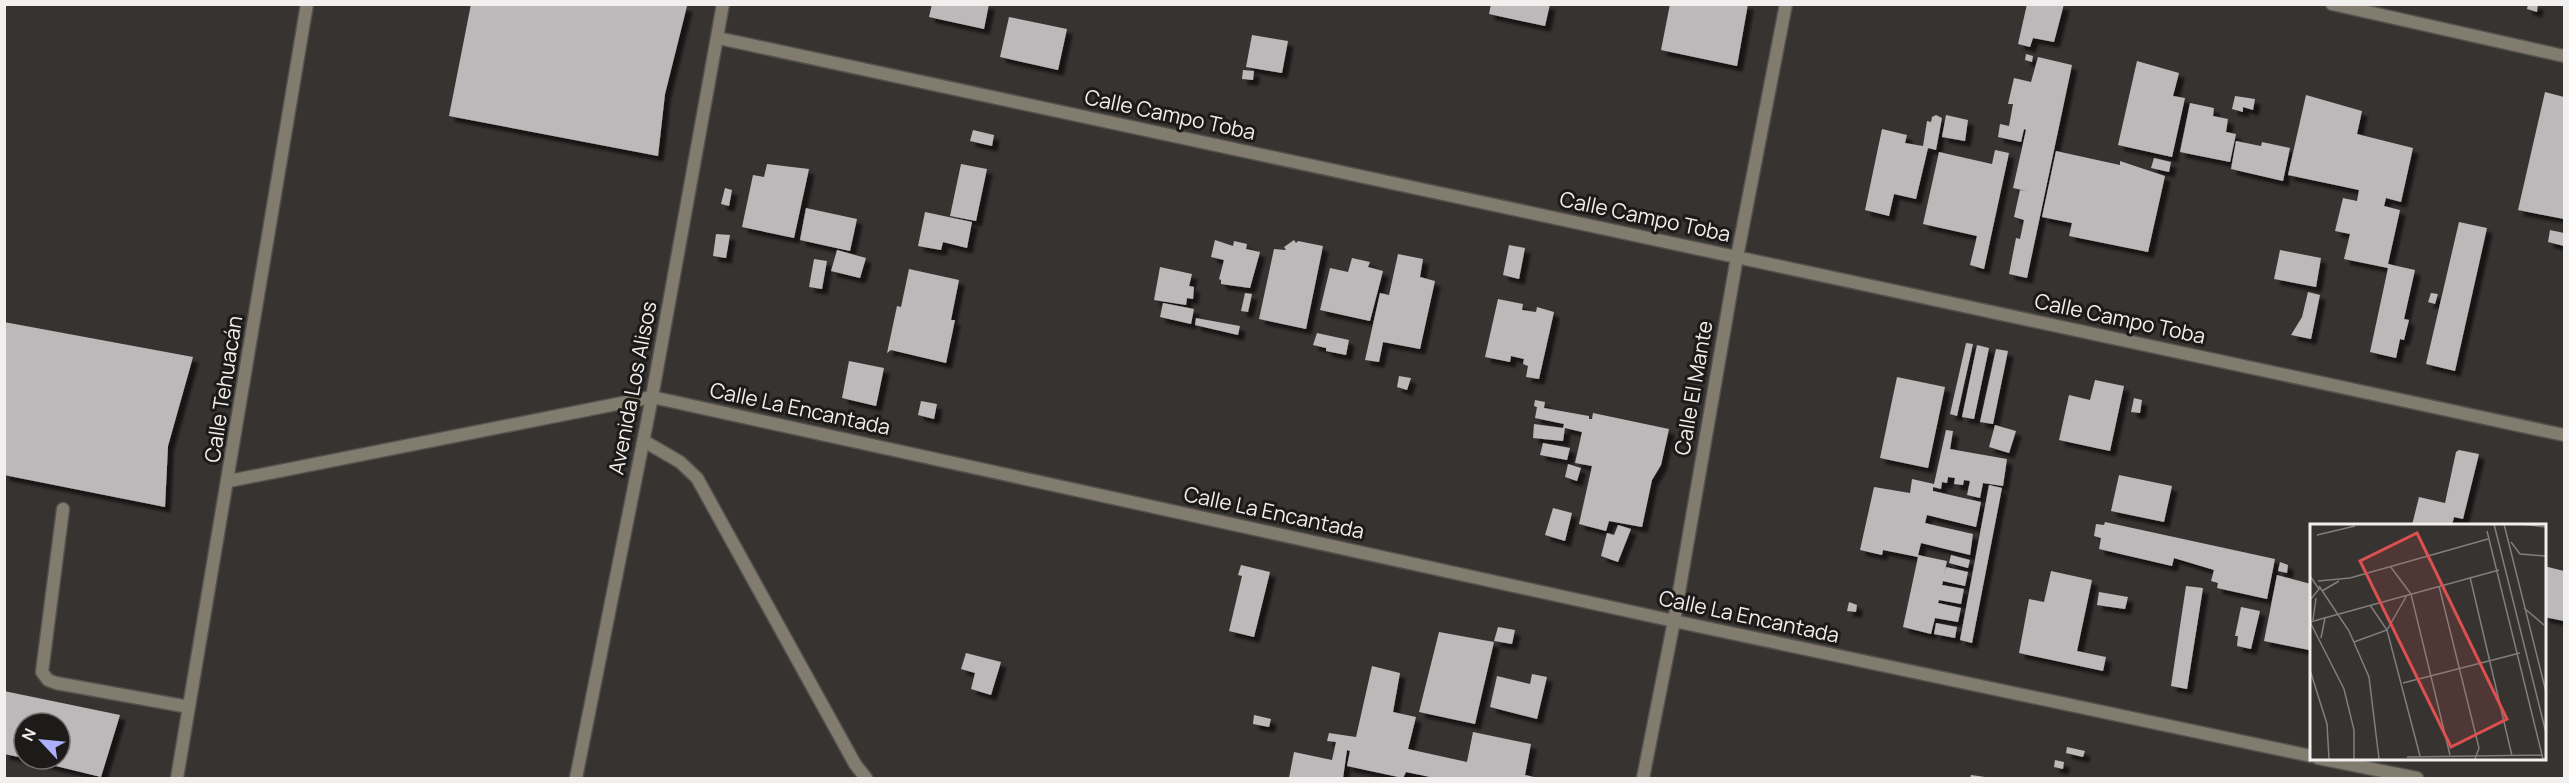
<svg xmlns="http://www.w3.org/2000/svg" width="2569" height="783" font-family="Manrope,sans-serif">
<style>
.building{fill:#bdb9bb;filter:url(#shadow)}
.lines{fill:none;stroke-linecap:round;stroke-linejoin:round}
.service-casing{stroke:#54514f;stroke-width:15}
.minor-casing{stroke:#54514f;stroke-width:15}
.tertiary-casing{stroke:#54514f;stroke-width:15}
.service{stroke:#817c6d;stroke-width:12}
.minor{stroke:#817c6d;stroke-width:12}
.tertiary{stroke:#817c6d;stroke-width:12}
.labels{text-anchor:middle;stroke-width:6;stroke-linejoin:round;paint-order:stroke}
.street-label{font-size:21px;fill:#f2f0ee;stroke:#1d1b1a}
.inset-road{fill:none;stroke:#817f7d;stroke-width:1.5}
.view{fill:#dc5050;fill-opacity:0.15;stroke:#dc5050;stroke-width:3}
.inset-edge{fill:none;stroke:#f2f0ee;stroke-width:3}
</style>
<defs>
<filter id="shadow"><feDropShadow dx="5.5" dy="5.5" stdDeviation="1.5" flood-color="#0009"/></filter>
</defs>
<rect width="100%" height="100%" fill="#363331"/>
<path class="building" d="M471,4L687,6L665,94L658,156L449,116Z
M932,4H989L984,29L929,17Z
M1491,4H1550L1545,26L1489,14Z
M1670,4H1748L1737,66L1661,50Z
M2027,4H2064L2054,42L2033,38L2030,47L2018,44Z
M2528,4H2538L2537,12L2527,9Z
M1009,17L1067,29L1058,70L1000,57Z
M1252,35L1288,41L1282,73L1246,67Z
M2026,54L2033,56L2032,62L2025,60Z
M2038,57L2072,65L2027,278L2009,274L2016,238L2020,239L2024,220L2014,217L2020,190L2027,191L2013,188L2026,130L2024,129L2021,142L1998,137L2000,124L2009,126L2013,104H2008L2014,78L2031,82Z
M2137,61L2179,73L2173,96L2185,98L2172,157L2118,145Z
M1243,70L1254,71L1253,80L1242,79Z
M2545,92L2564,97V219L2518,210Z
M2306,95L2362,111L2357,134L2413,148L2401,202L2386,198L2384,206L2400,210L2388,264L2415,270L2404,319L2409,320L2404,340L2400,339L2396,358L2370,352L2388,268L2344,259L2350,234L2335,231L2343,198L2357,201L2359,190L2288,175Z
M2235,96L2255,99L2253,110L2243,107V112L2232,109Z
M2190,103L2214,108L2213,116L2228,119L2226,132L2236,134L2230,162L2180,152Z
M1936,115L1942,118L1936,150L1928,148L1916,199L1894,194L1889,216L1865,210L1882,129L1907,135L1905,143L1923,146L1927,121L1931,122L1932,117Z
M1946,115L1968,120L1965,141L1942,137Z
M973,130L994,135L992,146L970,141Z
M2236,141L2261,146L2262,142L2290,148L2283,181L2231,169Z
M1995,150L2009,153L1984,269L1970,265L1977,236L1923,224L1939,152L1992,164Z
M2056,151L2120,165V161L2165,176L2148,252L2069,236L2072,223L2042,217Z
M2154,158L2171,162L2169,172L2151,168Z
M767,164L809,169L794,238L742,227L753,175L764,177Z
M961,164L987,169L976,221L950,216Z
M725,188L732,190L729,206L721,204Z
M806,208L857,219L850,251L800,240Z
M925,212L972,222L967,248L943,242L941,250L918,246Z
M2459,222L2487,228L2455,371L2426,364Z
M2550,230L2564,233V246L2548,242Z
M716,234L730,235L726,258L713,256Z
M1215,240L1233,246L1234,241L1247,244L1246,249L1260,252L1250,288L1221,284V280L1219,279L1224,260L1211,257Z
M1294,240L1296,243L1298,241L1323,246L1306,329L1259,319L1274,249L1286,250L1284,247Z
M1509,245L1525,248L1519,279L1503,275Z
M837,250L866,258L860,278L831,271Z
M2280,250L2321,258L2316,287L2274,279Z
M1398,254L1423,259L1420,277L1435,281L1420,349L1383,342L1379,362L1365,360L1380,293L1389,295Z
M1352,258L1370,262L1368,267L1383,271L1370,321L1320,310L1330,268L1348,272Z
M814,259L827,261L822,289L809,287Z
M1160,267L1192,274L1189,286L1194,287L1193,299L1187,298L1186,305L1154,300Z
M909,269L959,280L951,320H955L946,363L891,350L887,353L897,306L901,307Z
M2308,292L2320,295L2311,339L2291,335L2302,317Z
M1245,293L1252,294L1248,312L1241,311Z
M2431,293L2438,294L2435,304L2428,302Z
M1498,299L1523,304L1522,310L1536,312L1537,307L1554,312L1539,379L1526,377L1528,366L1523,364L1524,359L1511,356L1510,362L1485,357Z
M1163,303L1194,309L1191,324L1160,317Z
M1196,318L1240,326L1238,335L1195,325Z
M4,322L193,357L168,446L165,507L4,475Z
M1317,333L1349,340L1346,355L1326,351V348L1313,345Z
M1966,343L1973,344L1957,416L1950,414Z
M1977,345L1989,348L1974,419L1962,417Z
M1996,349L2008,351L1993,424L1980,422Z
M849,361L884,368L876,406L842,398Z
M1399,376L1411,378L1407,390L1397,387Z
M1897,377L1945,387L1928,468L1880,458Z
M2095,380L2124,386L2110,451L2059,440L2069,395L2090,400Z
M2134,398L2142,400L2140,413L2131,412Z
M1535,400L1545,402L1544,408L1589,416V419H1592L1593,413L1669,429L1661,465L1652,480L1642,527L1609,521L1606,531L1579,524L1592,466L1575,463L1582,432L1565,428L1563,441L1533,438L1534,424L1563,428L1564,424L1535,418L1537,407L1534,406Z
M921,401L937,404L934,419L918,415Z
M1995,425L2016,431L2009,453L1989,447Z
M1946,430L1953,431L1950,449L2007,459L2003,486L1983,483L1980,498L1967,495L1970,481L1964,480L1963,485L1954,484L1955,478L1948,477L1947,483L1942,482L1941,489L1933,487V491L1981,502L1976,527L1927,515L1925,523L1973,534L1970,555L1921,543L1918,555L1947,561L1944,575L1946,567L1968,572L1965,586L1943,581L1942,585L1964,589L1961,604L1939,600L1938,603L1961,608L1958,622L1935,618L1931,634L1903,627L1918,557L1883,550L1882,555L1860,550L1874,487L1910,493L1912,479L1934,484Z
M1543,443L1570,448L1567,460L1540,455Z
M2459,450L2479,454L2463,519L2454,517L2452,525H2412L2419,497L2445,503L2456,452Z
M1568,464L1581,468L1577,481L1565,477Z
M2119,475L2172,486L2164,522L2111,511Z
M1989,485L2002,488L1972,643L1960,640Z
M1553,508L1572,513L1565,541L1545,535Z
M2105,522L2275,559L2267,599L2217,588L2218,583L2211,581L2214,570L2174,558L2172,566L2099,549L2101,538L2094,536L2096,524L2104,525Z
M1618,525L1631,529L1618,562L1601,556L1607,533L1614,535Z
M1951,555L1970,560L1968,568L1949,563Z
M2280,562L2288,565L2287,573L2278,571Z
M1241,565L1270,572L1254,637L1229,631L1242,576L1238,575Z
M2544,566L2564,571V621L2544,617Z
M2051,571L2092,580L2077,651L2106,657L2103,671L2019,653L2029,599L2044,602Z
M2277,575L2311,584L2309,650L2264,641Z
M2186,586L2203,588L2187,689L2171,686Z
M2099,592L2128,597L2125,609L2097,605Z
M1849,602L1857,605L1856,612L1847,611Z
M2241,607L2260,611L2251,649L2237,646L2238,636H2235Z
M1936,623L1957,627L1955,638L1934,634Z
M1498,627L1515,630L1512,644L1494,641Z
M1439,632L1494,642L1475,724L1419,712Z
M966,653L1001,662L991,695L971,689L975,673L961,669Z
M1372,666L1400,673L1393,712L1416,717L1408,749L1467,762L1473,732L1531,744L1525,775L1538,778H1435L1406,772L1403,778L1347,766L1350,751L1347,750L1343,778H1289L1294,752L1332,760L1336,742L1327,741L1329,733L1356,737Z
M1532,674L1547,677L1537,719L1490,707L1497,676L1530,684Z
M4,691L120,715L101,777L31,760L60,759V723H24V758L4,754Z
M1254,715L1271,719L1269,727L1253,724Z
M2067,747L2085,751L2083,757L2066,753Z
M2055,760L2064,762L2063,769L2054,767Z
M1971,775L1985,777L1984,778H1970Z"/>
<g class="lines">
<g class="service-casing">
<path id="service" d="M63,509L42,672L48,680L56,683L189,707"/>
</g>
<g class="minor-casing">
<path id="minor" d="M2332,4L2564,56
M718,38L2564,435
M644,441L680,462L697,478L855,764L866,778
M229,481L652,397L1674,621L2311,756
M2318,758L2417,778
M576,778L652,397L723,4
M1643,778L1674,621L1737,257L1786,4"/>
</g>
<g class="tertiary-casing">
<path id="tertiary" d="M177,778L307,4"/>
</g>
<use href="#service" class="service"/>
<use href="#minor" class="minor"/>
<use href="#tertiary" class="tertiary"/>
</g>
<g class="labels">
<g class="street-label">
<text transform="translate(1170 115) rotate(12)" y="7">Calle Campo Toba</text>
<text transform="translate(1645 217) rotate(12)" y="7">Calle Campo Toba</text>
<text transform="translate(2120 319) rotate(12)" y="7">Calle Campo Toba</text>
<text transform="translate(633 388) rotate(-79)" y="7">Avenida Los Alisos</text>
<text transform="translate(1694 388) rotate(-80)" y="7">Calle El Mante</text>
<text transform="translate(224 389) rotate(-81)" y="7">Calle Tehuacán</text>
<text transform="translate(800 409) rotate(12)" y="7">Calle La Encantada</text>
<text transform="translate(1274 513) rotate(12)" y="7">Calle La Encantada</text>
<text transform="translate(1749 617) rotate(12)" y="7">Calle La Encantada</text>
</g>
</g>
<g transform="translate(2310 524)">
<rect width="236" height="236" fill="#363331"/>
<path class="inset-road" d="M184,0L236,209M194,0L236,168M211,0L236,3M177,7L233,235M7,11L45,2M201,18L210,30L236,32M80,42L101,70L140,231M0,52L9,65L0,76M160,53L202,232M8,57L40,54L178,15M9,62L39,107L59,153L69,235M129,62L169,224L165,235M12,67L29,57M60,81L77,106L110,232M214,84L234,101M3,96L6,74M0,98L189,46M0,98L34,165L44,206V235M11,114L15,94M44,118L77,106L97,71M0,146L17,200L19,235M93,159L210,129M97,233L232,231"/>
<path class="view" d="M107,9L197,195L141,223L50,37Z"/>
<rect width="236" height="236" class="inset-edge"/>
</g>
<rect width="2569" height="783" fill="none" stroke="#f2f0ee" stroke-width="12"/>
<g transform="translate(42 741) rotate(296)"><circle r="28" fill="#1d1b1a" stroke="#72706f" stroke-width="1.5"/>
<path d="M0-4.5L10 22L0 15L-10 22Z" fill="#acaffb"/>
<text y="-9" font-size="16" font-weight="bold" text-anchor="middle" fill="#f2f0ee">N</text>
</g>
</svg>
